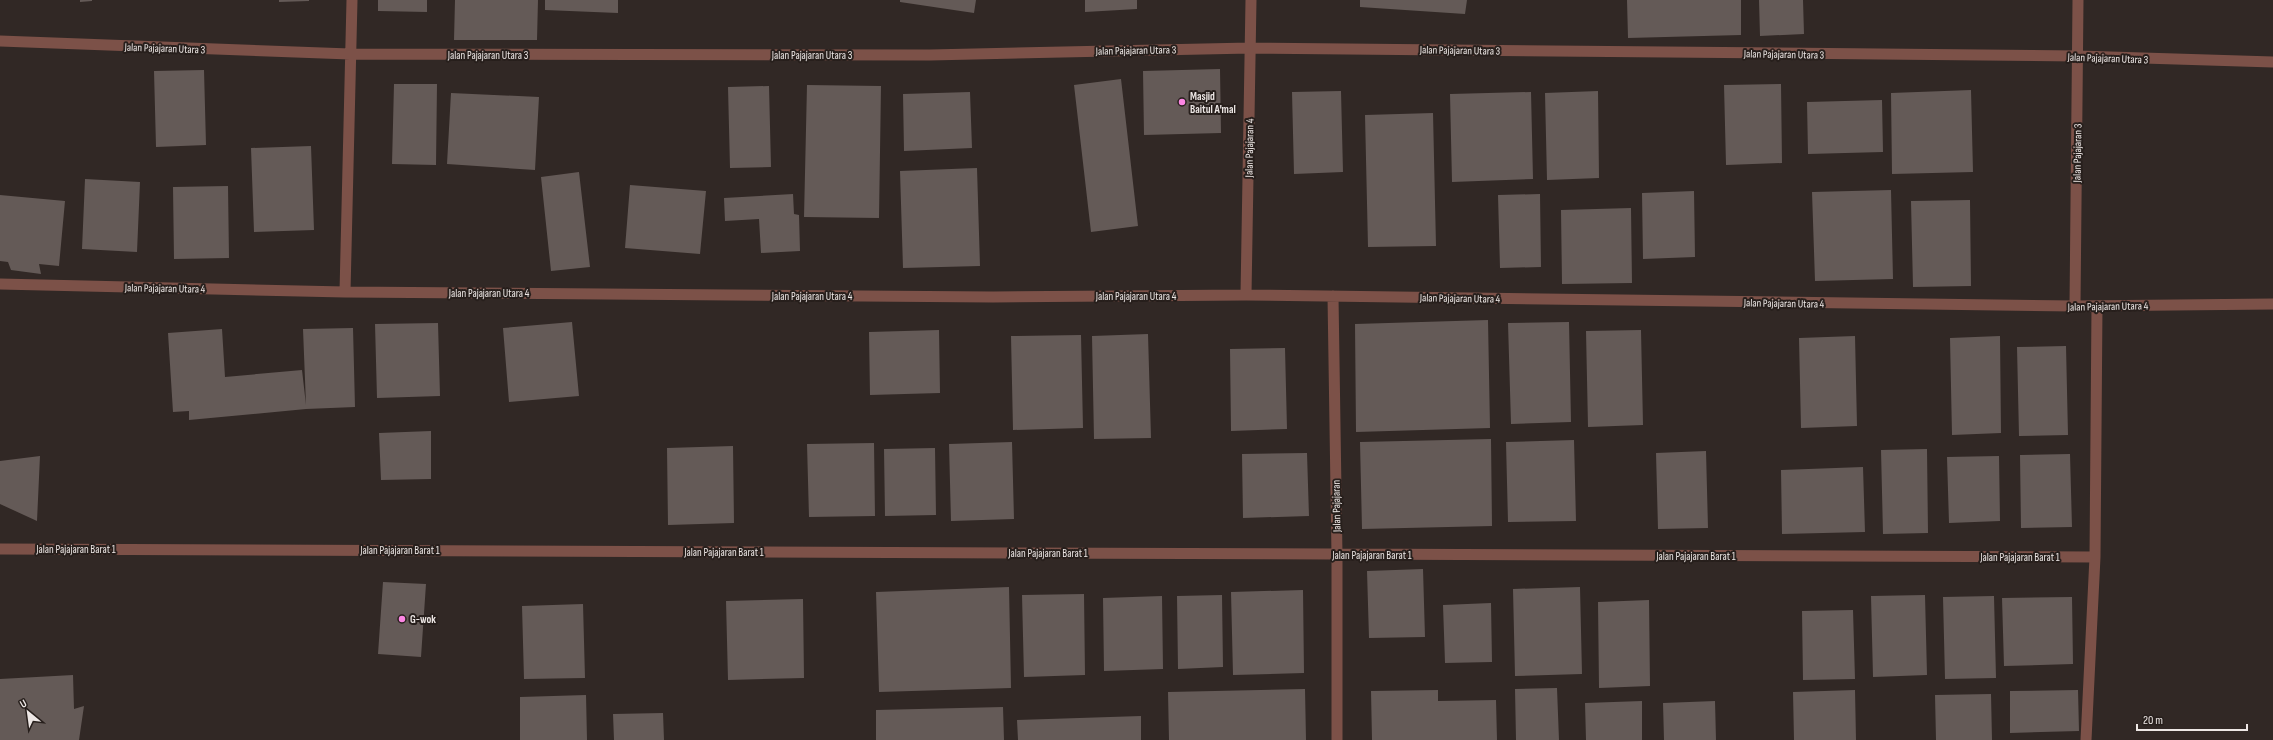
<svg xmlns="http://www.w3.org/2000/svg" width="2273" height="740" font-family="'Sofia Sans Condensed',sans-serif">
<style>
.building{fill:#645a57}
.lines{fill:none;stroke-linecap:round;stroke-linejoin:round}
.minor{stroke:#7c5148;stroke-width:11}
.poi-dot{fill:#fc86e3;stroke:#271f1c;stroke-width:1.5}
.labels{text-anchor:middle;stroke-width:4;stroke-linejoin:round;paint-order:stroke}
.street-label{font-size:11px;fill:#ede7e5;stroke:#271f1c}
.poi-label{font-size:11px;font-weight:bold;fill:#ede7e5;stroke:#271f1c;text-anchor:start}
</style>
<rect width="100%" height="100%" fill="#312825"/>
<path class="building" d="M80,0H92V1L80,2Z
M279,0H309V1L279,2Z
M378,0H427V12L378,11Z
M455,0H538L537,40H454Z
M545,0H618V13L545,10Z
M900,0H976L974,13L900,2Z
M1085,0H1137V9L1085,12Z
M1360,0H1467L1465,14L1360,7Z
M1627,0H1741V35L1628,38Z
M1759,0H1803L1804,34L1760,36Z
M1220,69L1221,133L1144,135L1143,71Z
M204,70L206,145L156,147L154,71Z
M1121,79L1138,226L1091,232L1074,85Z
M394,84H437L436,165L392,164Z
M1781,84L1782,163L1726,165L1724,85Z
M807,85L881,86L879,218L804,217Z
M769,86L771,167L730,168L728,87Z
M1971,90L1973,172L1892,174L1891,93Z
M1341,91L1343,172L1294,174L1292,92Z
M1598,91L1599,178L1547,180L1545,93Z
M970,92L972,148L904,151L903,94Z
M1531,92L1533,179L1452,182L1450,94Z
M451,93L539,97L535,170L447,164Z
M1882,100L1883,152L1808,154L1807,102Z
M1433,113L1436,246L1368,247L1365,115Z
M311,146L314,230L254,232L251,148Z
M977,168L980,266L903,268L900,171Z
M579,172L590,267L551,271L541,177Z
M85,179L140,182L137,252L82,249Z
M630,185L706,191L700,254L625,248Z
M228,186L229,258L174,259L173,187Z
M1891,190L1893,279L1815,281L1812,192Z
M1694,191L1695,257L1643,259L1642,193Z
M793,194L794,214L799,215L800,251L761,253L759,219L725,221L724,198Z
M1540,194L1541,267L1500,268L1498,195Z
M0,195L65,201L59,266L39,264L41,274L11,270L8,262L0,261Z
M1970,200L1971,286L1913,287L1911,201Z
M1631,208L1632,283L1562,284L1561,210Z
M1488,320L1490,428L1356,432L1355,324Z
M572,322L579,396L509,402L503,328Z
M1569,322L1571,422L1511,424L1508,323Z
M438,323L440,396L377,398L375,324Z
M353,328L355,407L306,409L189,420V411L173,412L168,333L222,329L225,377L302,370L306,405L303,329Z
M939,330L940,393L870,395L869,332Z
M1641,330L1643,425L1588,427L1586,331Z
M1148,334L1151,438L1094,439L1092,336Z
M1081,335L1083,428L1013,430L1011,336Z
M1855,336L1857,426L1801,428L1799,338Z
M2000,336L2001,433L1952,435L1950,338Z
M2066,346L2068,435L2019,436L2017,347Z
M1285,348L1287,429L1231,431L1230,349Z
M431,431V479L381,480L379,433Z
M1491,439L1492,526L1362,529L1360,442Z
M1574,440L1576,521L1508,522L1506,442Z
M1012,442L1014,519L951,521L949,444Z
M874,443L875,516L809,517L807,444Z
M733,446L734,523L668,525L667,448Z
M935,448L936,515L885,516L884,449Z
M1927,449L1928,533L1883,534L1881,450Z
M1706,451L1708,528L1658,529L1656,453Z
M1307,453L1309,516L1243,518L1242,454Z
M2070,454L2072,527L2021,528L2020,455Z
M40,456L37,521L0,504V461Z
M1999,456L2000,521L1949,523L1947,457Z
M1863,467L1865,532L1782,534L1781,470Z
M1423,569L1425,637L1369,638L1367,571Z
M383,582L426,584L421,657L378,654Z
M1009,587L1011,688L879,692L876,592Z
M1580,587L1582,674L1515,676L1513,589Z
M1303,590L1304,673L1233,675L1231,592Z
M1084,594L1085,675L1024,677L1022,595Z
M1222,595L1223,667L1178,669L1177,596Z
M1925,595L1927,675L1873,677L1871,596Z
M1162,596L1163,669L1104,671L1103,598Z
M1994,596L1996,678L1945,679L1943,597Z
M2072,597L2073,664L2004,666L2002,598Z
M803,599L804,678L728,680L726,601Z
M1649,600L1650,686L1599,688L1598,602Z
M1491,603L1492,662L1445,663L1443,605Z
M583,604L585,678L524,679L522,606Z
M1853,610L1855,679L1803,680L1802,611Z
M73,675L74,709L84,706L79,740H0V679Z
M1557,688L1559,740H1516L1515,689Z
M1305,689L1306,740H1169L1168,692Z
M1438,690V701L1496,700L1497,740H1372L1371,691Z
M1855,690L1856,740H1794L1793,692Z
M2078,690L2079,731L2010,733V691Z
M1991,694L1992,740H1936L1935,695Z
M586,695L587,740H520V697Z
M1642,701V740H1586L1585,703Z
M1715,701L1716,740H1664L1663,703Z
M1003,707L1004,740H876V710Z
M663,713L664,740H614L613,714Z
M1141,716V740H1018L1017,720Z"/>
<g class="lines">
<path class="minor" d="M0,41L350,54L930,55L1250,48L2078,56L2273,62
M0,284L345,292L993,297L1246,295L2075,306L2273,304
M345,292L352,0
M1246,295L1251,0
M1333,296L1337,555V740
M2075,306L2078,0
M0,549L2095,557
M2086,740L2095,557L2097,306"/>
</g>
<g class="poi-dot">
<circle cx="1182" cy="102" r="4"/>
<circle cx="402" cy="619" r="4"/>
</g>
<g class="labels">
<g class="street-label">
<text transform="translate(165 48) rotate(2)" y="4">Jalan Pajajaran Utara 3</text>
<text transform="translate(1136 50) rotate(-1)" y="4">Jalan Pajajaran Utara 3</text>
<text transform="translate(1460 50) rotate(1)" y="4">Jalan Pajajaran Utara 3</text>
<text transform="translate(1784 54) rotate(1)" y="4">Jalan Pajajaran Utara 3</text>
<text x="488" y="59">Jalan Pajajaran Utara 3</text>
<text x="812" y="59">Jalan Pajajaran Utara 3</text>
<text transform="translate(2108 58) rotate(2)" y="4">Jalan Pajajaran Utara 3</text>
<text transform="translate(1249 148) rotate(-89)" y="4">Jalan Pajajaran 4</text>
<text transform="translate(2077 153) rotate(-89)" y="4">Jalan Pajajaran 3</text>
<text transform="translate(165 288) rotate(1)" y="4">Jalan Pajajaran Utara 4</text>
<text x="489" y="297">Jalan Pajajaran Utara 4</text>
<text x="812" y="300">Jalan Pajajaran Utara 4</text>
<text x="1136" y="300">Jalan Pajajaran Utara 4</text>
<text transform="translate(1460 298) rotate(1)" y="4">Jalan Pajajaran Utara 4</text>
<text transform="translate(1784 303) rotate(1)" y="4">Jalan Pajajaran Utara 4</text>
<text transform="translate(2108 306) rotate(-1)" y="4">Jalan Pajajaran Utara 4</text>
<text transform="translate(1336 506) rotate(-91)" y="4">Jalan Pajajaran</text>
<text x="76" y="553">Jalan Pajajaran Barat 1</text>
<text x="400" y="554">Jalan Pajajaran Barat 1</text>
<text x="724" y="556">Jalan Pajajaran Barat 1</text>
<text x="1048" y="557">Jalan Pajajaran Barat 1</text>
<text x="1372" y="559">Jalan Pajajaran Barat 1</text>
<text x="1696" y="560">Jalan Pajajaran Barat 1</text>
<text x="2020" y="561">Jalan Pajajaran Barat 1</text>
</g>
<g class="poi-label">
<text x="1190" y="100">Masjid<tspan x="1190" dy="13">Baitul A'mal</tspan></text>
<text x="410" y="623">G-wok</text>
</g>
</g>
<g transform="translate(28 712) rotate(331)" stroke="#271f1c" stroke-width="3" paint-order="stroke">
<path d="M0-3L7 15L0 10L-7 15Z" fill="#ede7e5"/>
<text y="-6" font-size="11" font-weight="bold" text-anchor="middle" fill="#ede7e5">U</text>
</g>
<path d="M2137 724v6h110v-6" fill="none" stroke="#ede7e5" stroke-width="2"/>
<text x="2143" y="724" font-size="12" fill="#ede7e5" stroke="#271f1c" stroke-width="3" paint-order="stroke">20 m</text>
</svg>
